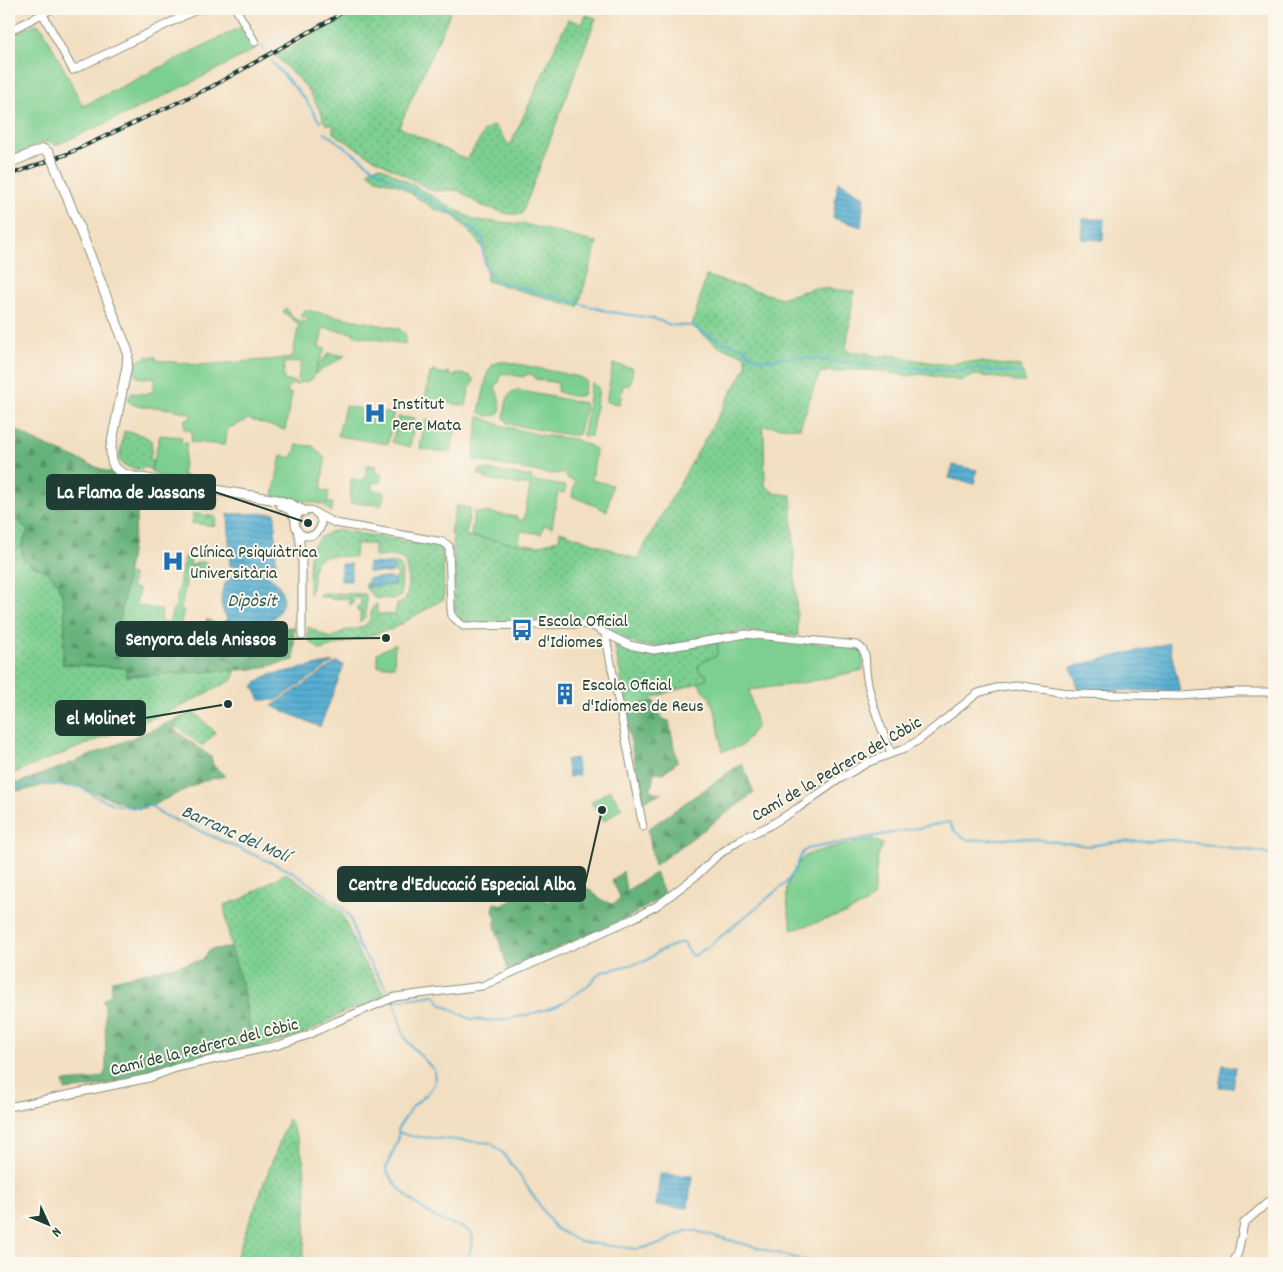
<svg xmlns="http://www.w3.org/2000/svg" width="1283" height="1272" font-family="Dekko,sans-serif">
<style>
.grass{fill:url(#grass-dots);stroke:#4e8662}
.forest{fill:url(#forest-firs);stroke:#427858}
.green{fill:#7dcf91;stroke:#4e8662}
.water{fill:url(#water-rules);stroke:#3a7683}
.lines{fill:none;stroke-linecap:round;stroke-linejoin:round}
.stream{stroke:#55aed2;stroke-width:2}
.minor-casing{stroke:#888e7a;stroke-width:9}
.tertiary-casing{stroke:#888e7a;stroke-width:11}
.minor{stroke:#fff;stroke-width:7}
.tertiary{stroke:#fff;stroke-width:9}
.rail-casing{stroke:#1f3d34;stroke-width:4}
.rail{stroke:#fbf7ec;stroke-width:2;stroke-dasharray:5.5;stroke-linecap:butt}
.tertiary-bridge-casing{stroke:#888e7a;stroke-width:11;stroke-linecap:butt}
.tertiary-bridge{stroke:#fff;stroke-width:9}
.labels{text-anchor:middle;stroke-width:4;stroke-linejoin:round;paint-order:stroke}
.poi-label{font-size:18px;fill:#1f3d34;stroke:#fbf7ec;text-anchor:start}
.street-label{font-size:18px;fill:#1f3d34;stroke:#fbf7ec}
.water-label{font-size:19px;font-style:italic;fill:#2f5f63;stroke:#fbf7ec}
.leader{fill:none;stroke:#1f3d34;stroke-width:2}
.callout-dot{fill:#1f3d34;stroke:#fbf7ec;stroke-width:2}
.callout{fill:#1f3d34;stroke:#1f3d34;stroke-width:2}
.callout-label{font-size:19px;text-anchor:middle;font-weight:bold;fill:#fff}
</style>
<defs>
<pattern id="grass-dots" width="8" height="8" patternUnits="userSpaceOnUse" patternTransform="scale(1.25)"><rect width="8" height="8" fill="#7dcf91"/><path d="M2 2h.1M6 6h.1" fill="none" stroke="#66a977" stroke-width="1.8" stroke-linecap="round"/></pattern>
<pattern id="forest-firs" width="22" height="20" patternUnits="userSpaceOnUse" patternTransform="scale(1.25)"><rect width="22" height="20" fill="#66b27b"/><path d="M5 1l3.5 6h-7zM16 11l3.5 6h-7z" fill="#539266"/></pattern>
<pattern id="water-rules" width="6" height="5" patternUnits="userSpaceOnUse" patternTransform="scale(1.25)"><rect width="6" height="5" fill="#55aed2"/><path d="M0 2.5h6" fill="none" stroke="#468fab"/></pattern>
</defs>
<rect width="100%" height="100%" fill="#fbf7ec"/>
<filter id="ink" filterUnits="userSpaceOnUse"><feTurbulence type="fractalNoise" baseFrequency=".02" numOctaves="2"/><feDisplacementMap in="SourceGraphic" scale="10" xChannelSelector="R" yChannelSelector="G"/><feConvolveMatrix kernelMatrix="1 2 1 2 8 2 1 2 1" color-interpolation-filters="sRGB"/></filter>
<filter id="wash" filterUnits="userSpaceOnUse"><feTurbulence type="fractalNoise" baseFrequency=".0096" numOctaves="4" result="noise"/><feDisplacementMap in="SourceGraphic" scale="20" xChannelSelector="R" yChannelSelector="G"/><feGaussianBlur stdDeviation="1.12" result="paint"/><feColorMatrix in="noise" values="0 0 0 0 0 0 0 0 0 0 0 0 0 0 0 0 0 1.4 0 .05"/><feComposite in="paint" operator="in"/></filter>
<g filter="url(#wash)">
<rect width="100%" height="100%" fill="#f2dec0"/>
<path class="grass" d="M352,9H452L399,127L467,160L485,130L494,125L510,146L568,19L582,24L586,15L596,18L522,214H509L480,205L458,190L433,191L366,154L333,133V125L326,124L323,121L322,114L307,88L276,56L306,40Z
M380,166L474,220L525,224L597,243L578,307L487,281L485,251L466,228L452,214L436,210L398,185L377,179L368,172L372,168Z
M706,276L781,298L815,288L854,291L846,350L852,353H868L878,357L887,355L897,356L916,360L950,365L961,362H980L1013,366L1021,365L1025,382H1015L1006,379L975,375L960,381L922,374L907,376L872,370H847L837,372L828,371L824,373L822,370L815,384L800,428L762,426L764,437L765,485L774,493L791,495L798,636C777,635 756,630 736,632C707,636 669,651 641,645C620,640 605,625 585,619L472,623C464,622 459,619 455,612L453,534L450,533L456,506L470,508L466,536L538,546L559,539L560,531L637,559L746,367V358L742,354L719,347L692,326Z
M329,353L345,356L313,375L316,367Z
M124,431L142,435L151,440L152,447L150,461L153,462L151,471L148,468L143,467L142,470C132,468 125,468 119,460Z
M193,513L216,517L215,526L192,523Z
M9,515L12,519L14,518L28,530L21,547L30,565C35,567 41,568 45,571C72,585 64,638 63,664L126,668L127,676L235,670L234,679L182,706L9,775Z
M340,530L440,547L443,552L444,599L392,629L320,650L308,640V627L330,638C335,637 338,633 344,631C354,628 361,631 369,621C373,615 369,609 376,604H377V614L395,615L397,604C401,603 404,602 406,598C409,590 409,564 402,559C396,555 382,557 374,557V544H356L355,557C335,557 314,549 313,575C313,583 313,588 309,594C310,580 308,563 311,550C314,539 330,530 340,530Z
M392,562L398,563L402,568L401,596L396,599L374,598L366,588L365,583L367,584V586L394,585V579H396L399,574L394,572V565H392Z
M322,593L365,594L366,596V616L360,622V611H357V607L361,604V598H353V604H349V599L337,598L336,600L331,599L330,597H317Z
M717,642L718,652L715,657L699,665L698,668L700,672L706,674L707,678L701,682L651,698L654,702L627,706L614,643L646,653L656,654Z
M194,712L216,733L202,746L175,725L185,716Z
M286,873L341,911L359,955L386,995L368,1004L344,1012L308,1032L258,1048L253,1046L243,988L231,948L224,905L242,899Z
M288,1119C313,1159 306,1218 303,1263H234Z"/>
<path class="forest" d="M9,426H11L35,441L108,472L119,471L142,485L119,626H161L204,637L207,619L216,624L228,620L239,627L251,629L294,627V660L256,669L126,676V668L62,664C64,636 73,592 47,572C40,567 30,565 23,560L21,547L28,530L9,515Z
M654,702L663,719L669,721L677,762L663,773L654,772L651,791L663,793L643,801L625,713L640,705Z
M185,716L176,724L175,730L211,757L213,765L225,776L203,781L151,806L139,809L79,787L46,785L20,791L9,788V786L62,767Z
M742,763L754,793L654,866L648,829Z
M623,871L626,891L655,873L665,895L629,917L508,970L495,926V921H497L493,911L494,903L503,905C515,896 525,889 541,894L540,898L549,902L554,891C565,888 580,883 590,890C600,898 601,902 614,904L620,899L619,894L612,881Z
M231,948L243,988L252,1045L258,1048L184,1062L146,1076L92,1087L65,1090L63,1082L90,1080L103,1076L106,1070L105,1008L103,1000L111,994L112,980L202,960L211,949Z"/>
<path class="green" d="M35,24L39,25L43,29L83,106L241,27L255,49C190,85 123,116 56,145L51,142H45L9,156V37Z
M286,308C290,316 296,322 306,322L309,319L302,317L300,314L305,310L400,329L406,335L405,344L357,336L354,335V333L323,328L319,347L326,349L318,363L313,378L309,381L299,383L298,379L301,361L284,363V373L281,375L284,376V381H293L298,384L289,385L287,392L292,394L285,430L248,419L237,425L228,428L225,445H224L191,442L192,431L184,429L185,419H190L191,414C181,411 172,409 162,408C151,406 136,410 127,400L132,393L146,394L153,391L155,377L142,378L136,376L134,368L137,361L147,357H156V360L200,365L292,358L299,324L283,312Z
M500,362H508L579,377L586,381L583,395C574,398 565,395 557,391L558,383L535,379V377L531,374L525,375L524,377L502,373L499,382L495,387L498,395L501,410L497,415L487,416L479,412L488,372L493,364Z
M613,364L633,368L630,386L623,385L620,404L606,402Z
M434,369L435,372L446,374L447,372H449V375L456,376V373L471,376L470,378L474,379L472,386H470L466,406L425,399L430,373H433Z
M594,383L599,389L591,436L584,437L583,434L591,384Z
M516,390L584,403L585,408L578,435H569L509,424L504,417C506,407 505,394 516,390Z
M345,406L393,414L388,444L338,436Z
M479,416L499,425L540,435L574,439L594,448L596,450L592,480L612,485L607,511L572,496L575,481L568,479L564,473L550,474L473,460Z
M398,417L415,418L410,447L392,442Z
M425,420L444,423L456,427L452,445V453L420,449Z
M160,435L182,437L181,442L187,443L182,475L187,476L186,481L158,476L156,473L151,471Z
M297,445L313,446L325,459L321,490L329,492L327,503H333L331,512L323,504L273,496L281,455L292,458Z
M367,465L377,466L376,472L382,474L380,483L372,482V490L384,492L385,496L381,505L350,503L351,479L365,480Z
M480,469L532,477L531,481L566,486L564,493L558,492L552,527L544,525L541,534L522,531L520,533L519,544L471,536L474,512L490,513L517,517V520H524L530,486L485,479V477L478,474Z
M147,485L218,497L216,509L214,511L193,507L194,498L152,491L146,492Z
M184,557L191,558L190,564L193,565L200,562L207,563L206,569L189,567L181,609L184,610L179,630L161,626H119L128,574L133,575L131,588L139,589L136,605L162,610L160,620L169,623L173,609H175Z
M748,636L853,647L863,653V670L803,683L749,690L757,726L742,746L722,751L717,718L710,698L698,683L707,678L706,674L700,672L698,668C700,663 708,657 715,657L718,652L717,642Z
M395,644L394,666H378L377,653Z
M610,790L622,808L604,821L591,802Z
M872,839L883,844L878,855L873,897L866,904L844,914L792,930C790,917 785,901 787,887C789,878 797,863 804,857C814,849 857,843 872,839Z"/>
<path class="water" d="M838,181L864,197L861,227L833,218Z
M1083,219H1104L1103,240L1082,239Z
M953,465L977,470L974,484L949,478Z
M275,513L276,564L230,566L228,514Z
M368,563L392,564L394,565V570H392V573L368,572Z
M341,564H351V581H341Z
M253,569C270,573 291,590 280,610C270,627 242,637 228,619C218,608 219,586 231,577C237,572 245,570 253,569Z
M368,578H391L394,580L395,585L368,587Z
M1169,643L1180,691L1079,690L1071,667Z
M333,662L277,700H260L253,686L262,678L269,675Z
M337,662L344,665L320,727L272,706Z
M576,758L579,775L569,777L566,760Z
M1223,1065L1236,1067L1233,1088L1219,1087Z
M660,1174L692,1176L688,1208L656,1206Z"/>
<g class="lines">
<path class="stream" d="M262,46L265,51
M271,61L305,99L320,122
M325,133C343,145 360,159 378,171C415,194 455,208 484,240C481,256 483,267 494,280L610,312L652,318L671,325L692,326L721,342L743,347L749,354L762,360L793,357L871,365L957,371L975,369L1020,373
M9,789L41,782L65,787L78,786L97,797L114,804L135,808L151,805L159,813L293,872L343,908L351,919L358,945L392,997
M394,1001L434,995L441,1004L470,1019L496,1021L531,1014L557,1006L585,988L601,972L646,961L658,952L679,943L684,942L690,954L694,956L708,947L785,884L796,868L802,853L807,849L949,822L955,832L968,840L1025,838L1089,846L1115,842L1173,840L1262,852L1274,857
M394,1001L403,1033L407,1041L434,1070L435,1083L428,1093L413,1106L398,1128V1140L386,1168C392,1187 424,1212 442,1221C451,1225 464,1225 471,1233C476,1239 468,1256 466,1263
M400,1133L410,1136L491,1143L503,1153L518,1173L555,1228L580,1242L637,1249L660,1244L686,1231H696L814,1263"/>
</g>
</g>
<g filter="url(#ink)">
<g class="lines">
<g class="minor-casing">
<path id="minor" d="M40,9L73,70L198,9
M236,9L255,42
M9,31L52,9
M295 523a13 13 0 1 1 26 0a13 13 0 1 1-26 0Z
M317,514L335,523L443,542L449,546L451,609L452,616L463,626L589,624L605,633L629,645L654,650L746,634L857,645C868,651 865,660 866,671C869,699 881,727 891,753
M298,531L302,556V636
M605,633L643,827
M9,1107L149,1078L176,1068L279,1045L308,1035L335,1022L395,997L482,986L632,919L658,905L696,876L717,856L739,840L769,826L798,808L841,778L869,762L904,749L919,740L978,693L999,687L1016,685L1073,694L1182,696L1237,692H1274
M1233,1263L1238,1253L1244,1223L1274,1197"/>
</g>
<g class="tertiary-casing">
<path id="tertiary" d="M9,163L43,149L49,153
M55,166L128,352L127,366L111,447C110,466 116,473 134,477L277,500L290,504L304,511
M281,505L291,510L296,519"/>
</g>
<use href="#minor" class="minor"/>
<use href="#tertiary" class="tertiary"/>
<g class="rail-casing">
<path id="rail" d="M9,175L67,154L211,87L334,18L346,9"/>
</g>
<use href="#rail" class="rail"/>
<g class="tertiary-bridge-casing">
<path id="tertiary-bridge" d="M49,153L55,166"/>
</g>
<use href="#tertiary-bridge" class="tertiary-bridge"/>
</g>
</g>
<defs>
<g id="hospital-bare" transform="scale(1.725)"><path d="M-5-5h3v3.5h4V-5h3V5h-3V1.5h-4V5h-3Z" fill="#1f6fb2" stroke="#fbf7ec" stroke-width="2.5" paint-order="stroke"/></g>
<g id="bus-bare" transform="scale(1.725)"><path d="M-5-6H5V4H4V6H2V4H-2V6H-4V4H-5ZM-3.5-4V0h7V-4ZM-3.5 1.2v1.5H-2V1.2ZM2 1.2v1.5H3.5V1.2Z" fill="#1f6fb2" stroke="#fbf7ec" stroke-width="2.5" paint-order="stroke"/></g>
<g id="building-bare" transform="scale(1.725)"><path d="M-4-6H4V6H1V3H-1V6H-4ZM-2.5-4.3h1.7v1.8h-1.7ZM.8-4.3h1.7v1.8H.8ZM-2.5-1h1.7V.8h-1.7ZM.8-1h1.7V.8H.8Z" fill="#1f6fb2" stroke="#fbf7ec" stroke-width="2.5" paint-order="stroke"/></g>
</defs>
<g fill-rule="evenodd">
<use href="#hospital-bare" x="375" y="413"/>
<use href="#hospital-bare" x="173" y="561"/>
<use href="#bus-bare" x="522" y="630"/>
<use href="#building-bare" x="565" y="694"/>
</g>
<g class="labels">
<g class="poi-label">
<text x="392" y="409">Institut<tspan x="392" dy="21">Pere Mata</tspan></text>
<text x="190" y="557">Clínica Psiquiàtrica<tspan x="190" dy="21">Universitària</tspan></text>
<text x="538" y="626">Escola Oficial<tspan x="538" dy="21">d'Idiomes</tspan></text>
<text x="582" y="690">Escola Oficial<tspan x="582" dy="21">d'Idiomes de Reus</tspan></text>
</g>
<g class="street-label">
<text transform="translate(836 768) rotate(-30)" y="6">Camí de la Pedrera del Còbic</text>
<text transform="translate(204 1046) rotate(-14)" y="6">Camí de la Pedrera del Còbic</text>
</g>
<g class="water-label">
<text x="252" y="606">Dipòsit</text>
<text transform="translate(236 832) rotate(24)" y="7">Barranc del Molí</text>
</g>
</g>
<path class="leader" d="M308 523L215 492M386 638L287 639M228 704L145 718M602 810L585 884"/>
<g class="callout-dot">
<circle cx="308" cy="523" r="5"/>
<circle cx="386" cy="638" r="5"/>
<circle cx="228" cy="704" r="5"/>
<circle cx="602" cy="810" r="5"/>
</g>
<g class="callout">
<rect x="47" y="475" width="168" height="34" rx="5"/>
<rect x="116" y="622" width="171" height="34" rx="5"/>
<rect x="56" y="701" width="89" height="34" rx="5"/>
<rect x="338" y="867" width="247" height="34" rx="5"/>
</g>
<g class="callout-label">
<text x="131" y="498">La Flama de Jassans</text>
<text x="201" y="645">Senyora dels Anissos</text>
<text x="101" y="724">el Molinet</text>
<text x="462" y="890">Centre d'Educació Especial Alba</text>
</g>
<rect width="1283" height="1272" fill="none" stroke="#fbf7ec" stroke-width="30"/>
<g transform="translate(48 1224) rotate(134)" stroke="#fbf7ec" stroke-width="4" paint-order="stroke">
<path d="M0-4L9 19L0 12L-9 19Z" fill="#1f3d34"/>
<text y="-8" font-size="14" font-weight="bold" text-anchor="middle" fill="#1f3d34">N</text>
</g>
</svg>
